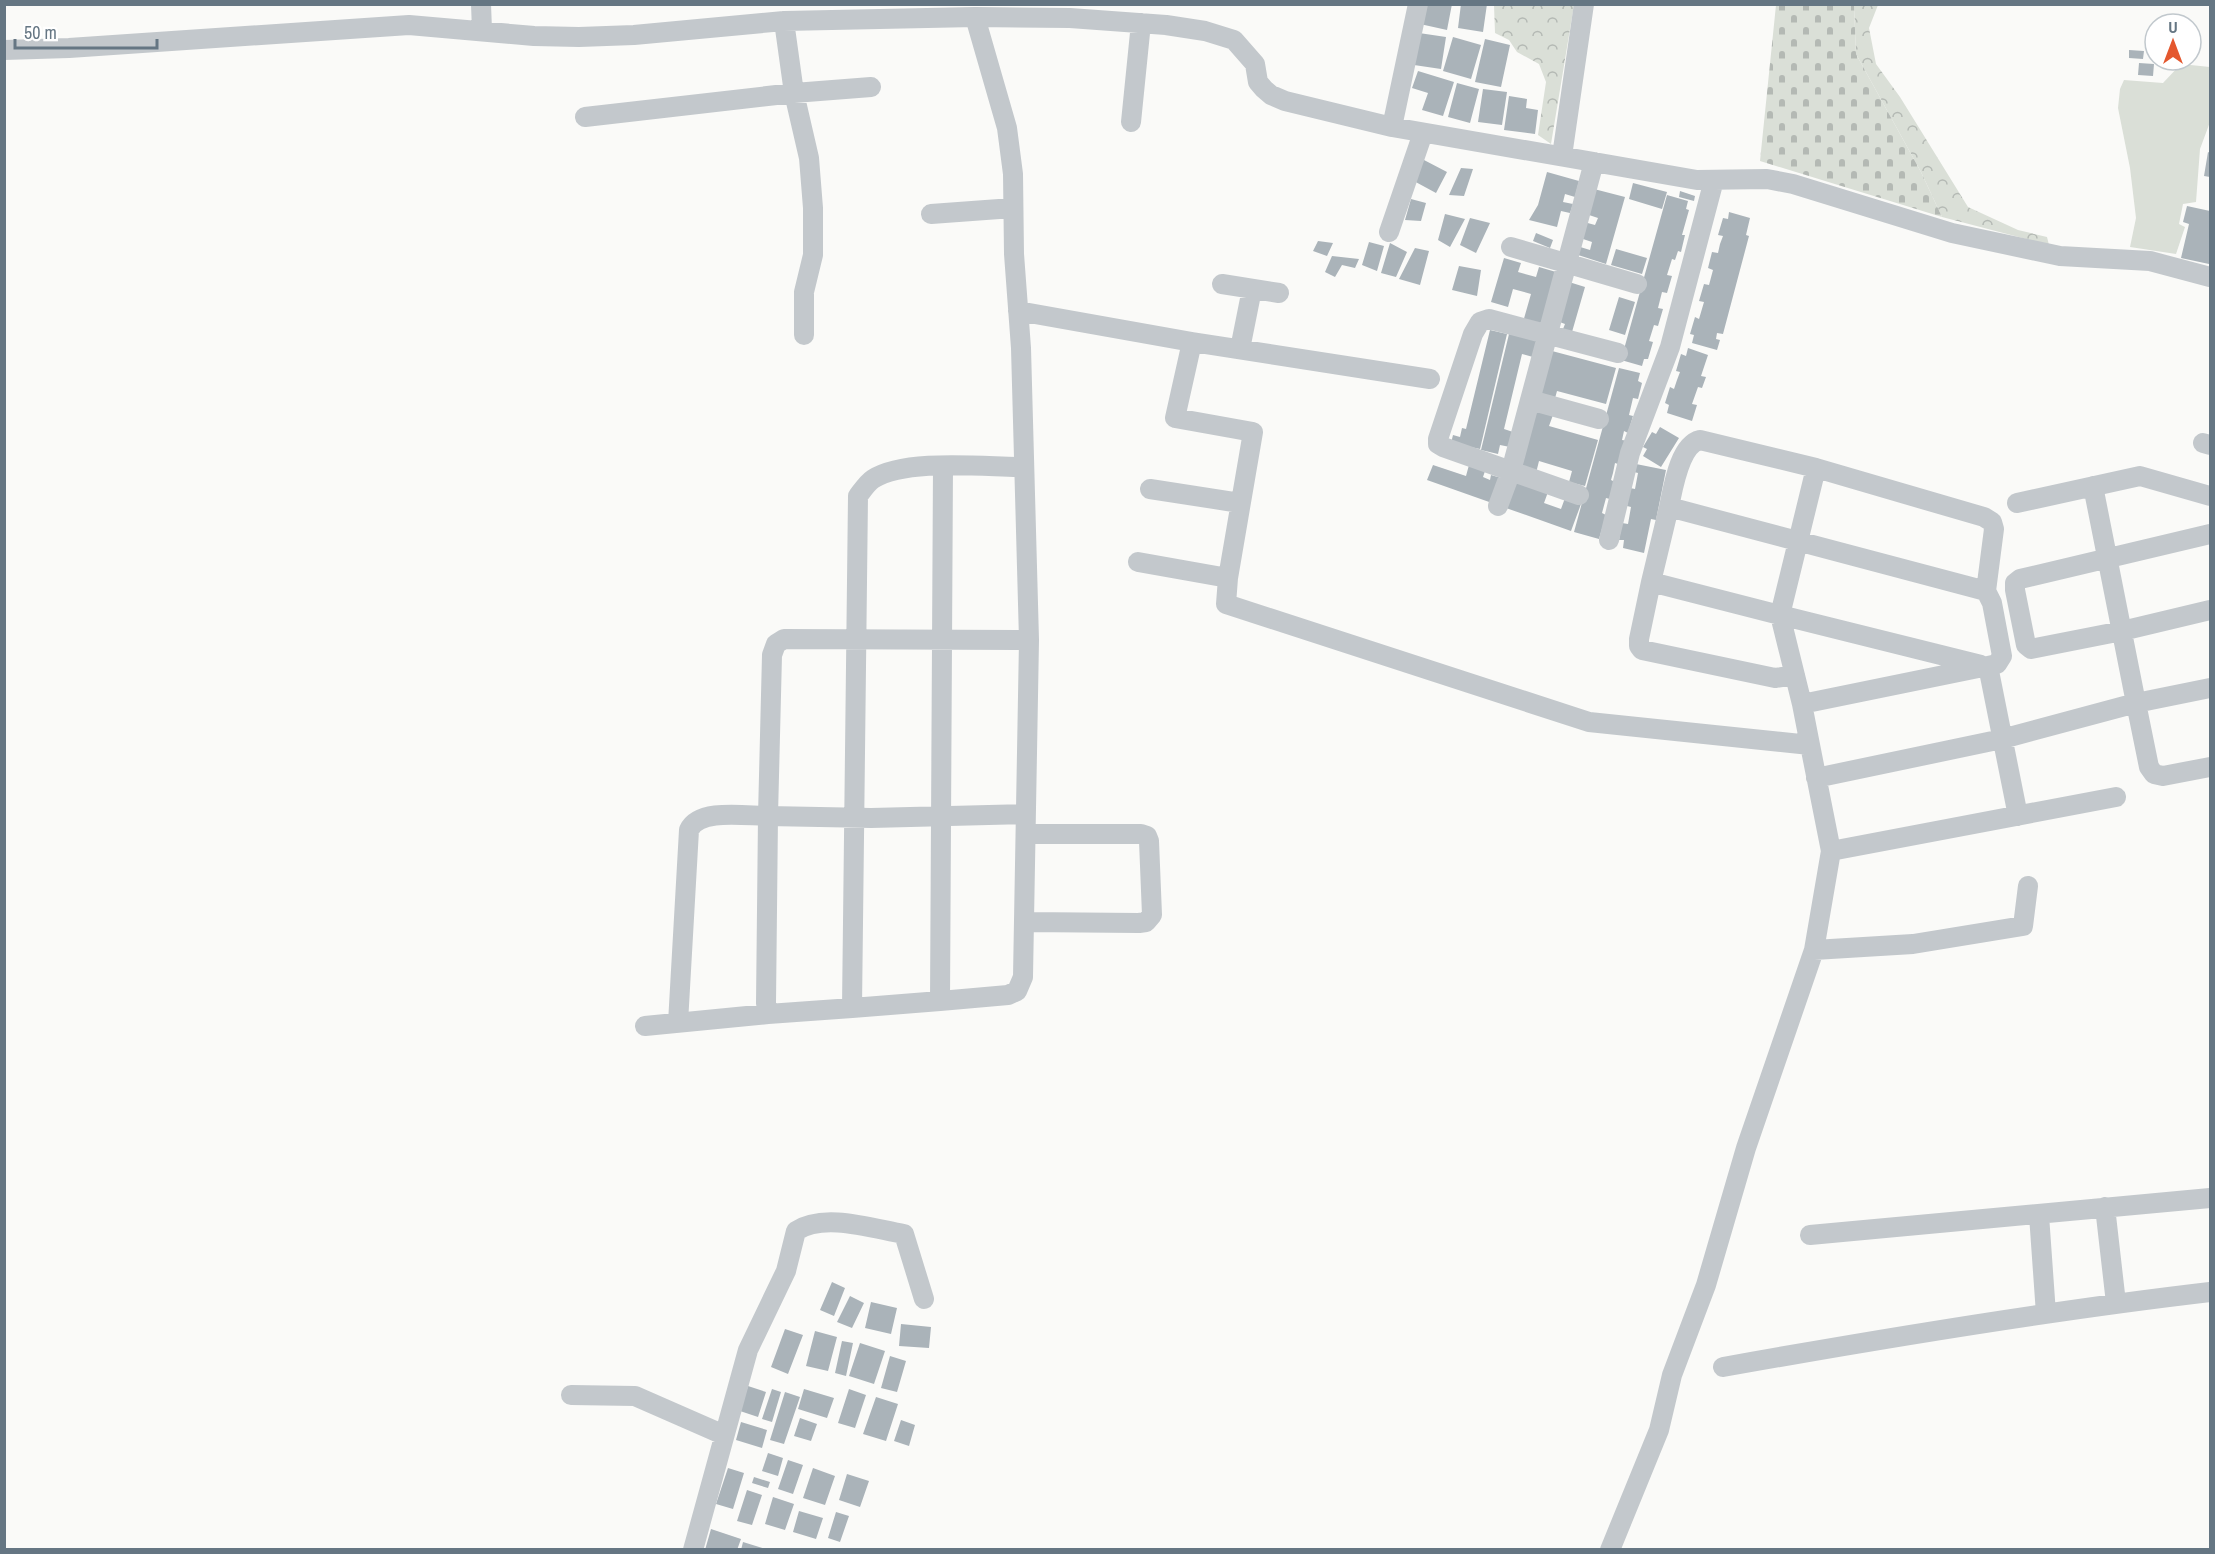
<svg xmlns="http://www.w3.org/2000/svg" width="2215" height="1554" font-family="'Archivo Narrow',sans-serif">
<style>
.grass{fill:#dadfd7}
.forest{fill:url(#forest-crowns)}
.cemetery{fill:url(#cemetery-stones)}
.building{fill:#aab3b9}
.lines{fill:none;stroke-linecap:round;stroke-linejoin:round}
.minor{stroke:#c3c8cc;stroke-width:20}
</style>
<defs>
<pattern id="forest-crowns" width="20" height="18" patternUnits="userSpaceOnUse" patternTransform="scale(1.5)"><rect width="20" height="18" fill="#dadfd7"/><path d="M2 6a3 3 0 1 1 6 0M12 15a3 3 0 1 1 6 0" fill="none" stroke="#b4b9b4"/></pattern>
<pattern id="cemetery-stones" width="16" height="16" patternUnits="userSpaceOnUse" patternTransform="scale(1.5)"><rect width="16" height="16" fill="#dadfd7"/><path d="M2 7V4a2 2 0 0 1 4 0v3zM10 15v-3a2 2 0 0 1 4 0v3z" fill="#b4b9b4"/></pattern>
</defs>
<rect width="100%" height="100%" fill="#fafaf8"/>
<path class="grass" d="M2181,64L2210,67V122L2200,149L2196,202L2183,204L2179,224L2185,227L2176,254L2130,247L2136,218L2130,168L2118,108L2120,89L2124,80L2163,83Z"/>
<path class="forest" d="M1494,5H1574L1551,144L1538,135L1546,82L1539,64L1517,52L1509,40L1495,33Z
M1854,5H1878L1869,28L1876,64L1900,97L1968,207L2018,230L2047,237L2049,245L1942,217L1921,172L1856,54Z"/>
<path class="cemetery" d="M1776,5H1854L1856,54L1921,172L1942,217L1760,161Z"/>
<path class="building" d="M1425,4H1452L1447,30L1420,24Z
M1461,4H1487L1483,32L1458,28Z
M1419,33L1446,37L1441,69L1414,65Z
M1453,37L1481,45L1471,79L1443,71Z
M1485,39L1510,45L1501,87L1475,82Z
M2129,50L2144,51L2143,59L2129,58Z
M2139,63L2154,64L2153,76L2138,75Z
M1418,71L1454,82L1443,116L1422,110L1428,93L1412,88Z
M1457,83L1479,89L1470,123L1448,117Z
M1483,89L1507,92L1502,125L1478,122Z
M1509,96L1527,99L1526,108L1538,110L1535,134L1504,130Z
M2208,152L2210,153V177L2204,176Z
M1424,160L1447,172L1436,193L1412,180Z
M1461,168L1473,169L1464,196L1449,195Z
M1547,172L1579,181L1575,197L1565,194L1563,202L1573,204L1570,213L1561,211L1557,227L1529,220L1538,205Z
M1633,183L1667,192L1662,209L1629,199Z
M1594,189L1625,197L1606,264L1575,254L1577,246L1590,250L1592,242L1580,238L1584,222L1595,225L1598,218L1586,214Z
M1680,191L1695,196L1694,201L1679,197Z
M1667,195L1688,201L1686,209L1689,210L1682,235H1685L1681,252L1678,251L1675,260L1672,259L1667,275L1672,276L1667,293L1662,292L1658,308L1663,309L1658,326L1654,325L1649,341L1653,342L1648,359H1644L1642,366L1621,360Z
M1411,199L1426,203L1421,221L1405,220Z
M2187,206L2210,211L2209,264L2181,258L2189,224L2183,222Z
M1729,212L1750,218L1746,235L1749,236L1723,334L1717,333L1716,339L1720,340L1717,350L1692,343L1694,335L1690,334L1695,317L1699,319L1704,302L1699,301L1704,284L1709,285L1713,270L1708,268L1712,252L1718,253L1720,244L1723,236L1718,235L1723,218L1728,219Z
M1445,214L1465,219L1450,247L1438,240Z
M1470,218L1490,223L1476,253L1460,245Z
M1536,233L1553,240L1550,248L1533,241Z
M1318,241L1333,243L1327,256L1313,251Z
M1369,242L1384,246L1377,271L1362,265Z
M1390,243L1407,252L1396,277L1381,273Z
M1415,248L1429,251L1420,285L1399,279Z
M1616,249L1647,258L1642,274L1611,265Z
M1332,256L1359,259L1355,268L1342,265L1335,277L1325,272Z
M1504,258L1521,263L1518,272L1536,277L1539,267L1556,272L1540,327L1523,322L1531,294L1513,289L1508,307L1491,302Z
M1459,266L1481,270L1477,296L1452,290Z
M1569,282L1585,287L1572,332L1563,329L1565,324L1557,321Z
M1619,297L1635,302L1625,335L1609,330Z
M1490,330L1507,334L1480,449L1451,443L1453,435L1460,437L1462,428L1466,429Z
M1509,334L1537,340L1533,357L1522,354L1504,429L1513,432L1510,447L1500,445L1498,454L1481,450Z
M1688,348L1708,355L1701,376L1706,377L1702,388L1698,387L1692,404L1697,405L1692,421L1667,413L1669,405L1665,403L1670,387L1674,389L1677,380L1680,372L1676,371L1681,354L1686,356Z
M1552,351L1616,368L1606,404L1557,391L1554,402L1539,398Z
M1619,368L1640,373L1638,381L1642,383L1638,399L1633,398L1629,415L1633,416L1628,433L1624,431L1622,440L1628,441L1621,465L1615,463L1613,473L1611,480L1615,482L1610,499L1606,498L1602,513L1606,515L1599,539L1574,532Z
M1537,410L1553,415L1549,426L1598,440L1585,486L1569,482L1572,471L1539,461L1536,473L1520,469Z
M1660,427L1679,438L1661,467L1643,456L1647,449L1643,447L1652,432L1656,434Z
M1636,464L1666,470L1656,520L1651,519L1644,553L1623,548L1624,540H1619L1622,523L1628,524L1631,507L1627,506L1630,488L1635,489L1638,473L1634,472Z
M1433,465L1466,476L1469,465L1485,471L1483,477L1490,480L1491,475L1501,478L1492,503L1427,480Z
M1516,481L1548,492L1544,503L1561,509L1565,498L1581,504L1571,531L1506,508Z
M832,1282L845,1288L834,1316L820,1310Z
M850,1296L864,1303L852,1328L837,1322Z
M871,1302L897,1308L891,1334L865,1328Z
M901,1324L931,1327L929,1348L899,1346Z
M785,1329L803,1335L788,1374L771,1367Z
M815,1331L837,1337L828,1371L806,1366Z
M842,1341L853,1343L846,1376L835,1373Z
M860,1343L885,1351L874,1384L849,1376Z
M890,1356L906,1361L897,1392L881,1388Z
M748,1386L766,1392L758,1417L740,1411Z
M772,1389L781,1392L772,1422L762,1419Z
M804,1389L834,1398L827,1418L798,1409Z
M849,1389L866,1395L855,1428L838,1423Z
M785,1392L800,1397L784,1444L770,1440Z
M876,1397L898,1404L886,1441L863,1434Z
M800,1418L817,1424L811,1441L794,1436Z
M901,1420L915,1425L909,1446L894,1441Z
M741,1422L767,1430L762,1448L736,1440Z
M768,1453L783,1458L778,1476L762,1471Z
M788,1460L803,1465L793,1494L778,1489Z
M728,1468L744,1473L733,1509L716,1504Z
M813,1468L835,1476L825,1505L803,1498Z
M847,1474L869,1481L860,1507L839,1500Z
M754,1477L770,1482L768,1488L752,1483Z
M747,1490L762,1495L752,1525L737,1521Z
M773,1497L794,1504L785,1530L765,1524Z
M799,1511L823,1518L816,1539L793,1532Z
M836,1512L849,1516L840,1542L828,1538Z
M711,1529L741,1539L737,1550H705Z
M743,1542L766,1549V1550H741Z"/>
<g class="lines">
<path class="minor" d="M481,4L482,30
M784,21L794,93L809,158L813,208V255L804,292V335
M4,50L69,48L409,25L534,36L579,37L634,35L784,21L975,17L1070,18L1166,25L1205,31L1234,40L1255,64L1258,82L1264,89L1271,95L1285,101L1392,127L1697,180L1767,179L1793,184L1952,233L2060,256L2150,261L2210,277
M585,117L794,93L871,87
M1131,122L1141,23
M1392,127L1418,4
M1562,156L1584,4
M931,214L1013,208
M1389,232L1423,133
M1511,247L1637,284
M1222,284L1279,293
M1018,311L1192,342L1430,379
M1192,342L1175,418L1253,432L1228,578L1226,604L1589,722L1810,745L1802,704
M1240,349L1252,289
M1530,400L1599,419
M2203,443L2210,445
M943,467L940,1001L1008,995L1017,991L1023,977L1029,640L1021,348L1014,254L1013,174L1007,128L975,17
M1816,468L1780,615L1981,665
M2093,486L2136,703L2210,688
M1150,489L1240,503
M1579,495L1443,447L1438,444V439L1473,334L1480,322L1489,319L1618,353
M2017,503L2140,476L2210,496
M1498,506L1511,471L1594,162
M1669,507L1651,582L1780,615L1802,704L1988,666
M2210,534L2020,579L2015,583V590L2026,645L2031,649L2122,631L2210,610
M1609,540L1630,453L1670,347L1714,180
M1138,562L1228,578
M1651,582L1639,639V646L1642,650L1775,678L1795,675
M1986,591L1669,507C1673,489 1679,445 1700,440L1816,468L1984,517L1992,522L1994,529L1986,591L1992,603L2002,656L1997,664L1988,666L2018,816
M1816,778L2002,739L2136,703L2149,767L2154,774L2163,776L2210,767
M1025,814L871,818L768,816L772,655L776,644L784,639L1029,640
M1831,851L2116,797
M1025,922L1139,923L1146,922L1152,915L1149,841L1147,836L1141,834H1026
M1814,950L1913,944L2023,926L2028,886
M940,1001L852,1008L858,496C862,491 867,483 873,479C906,458 985,467 1024,467
M678,1023L689,830C699,808 746,816 768,816L766,1003L768,1014L852,1008
M645,1026L768,1014
M2105,1207L2116,1303
M2039,1215L2046,1314
M1810,1235L2210,1198
M1723,1367C1885,1338 2047,1311 2210,1292
M571,1395L635,1396L724,1435
M693,1550L748,1350L786,1271L796,1231C824,1212 874,1229 904,1234L924,1299
M1610,1550L1659,1430L1672,1375L1706,1285L1746,1148L1814,950L1831,851L1810,745"/>
</g>
<rect width="2215" height="1554" fill="none" stroke="#657683" stroke-width="12"/>
<g transform="translate(2173 42)"><circle r="28" fill="#ffffff" stroke="#c1c8cd" stroke-width="1.5"/>
<path d="M0-4.5L10 22L0 15L-10 22Z" fill="#e4572e"/>
<text y="-9" font-size="16" font-weight="bold" text-anchor="middle" fill="#657683">U</text>
</g>
<path d="M15 39v9h142v-9" fill="none" stroke="#657683" stroke-width="3"/>
<text x="24" y="39" font-size="18" fill="#657683" stroke="#ffffff" stroke-width="4.5" paint-order="stroke">50 m</text>
</svg>
